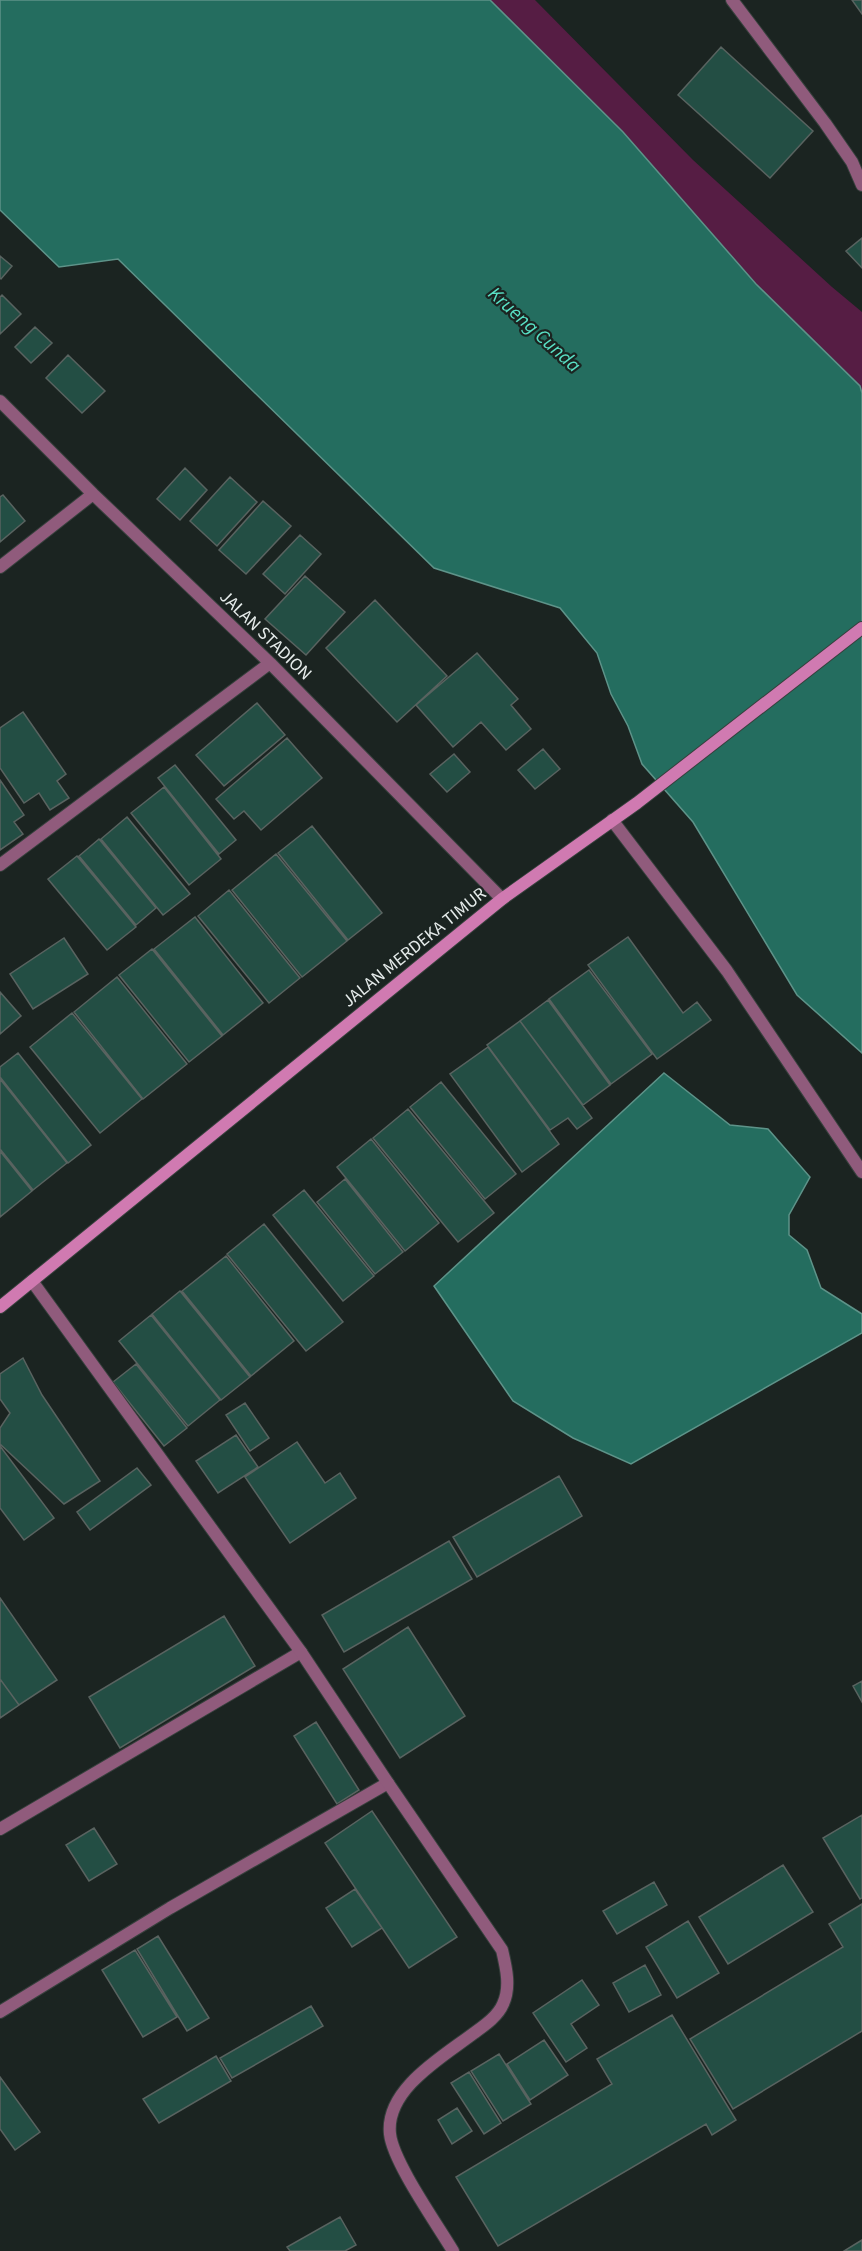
<svg xmlns="http://www.w3.org/2000/svg" width="862" height="2251" font-family="'Source Sans 3',sans-serif">
<style>
.green{fill:#561d44}
.water{fill:#246d5f;stroke:#5e9389;stroke-width:1.5}
.building{fill:#234e44;stroke:#596360;stroke-width:1.5}
.lines{fill:none;stroke-linecap:round;stroke-linejoin:round}
.lane-casing{stroke:#37403d;stroke-width:14}
.street-casing{stroke:#37403d;stroke-width:14}
.secondary-casing{stroke:#37403d;stroke-width:14}
.lane{stroke:#905b7c;stroke-width:12}
.street{stroke:#905b7c;stroke-width:12}
.secondary{stroke:#d07ab1;stroke-width:12}
.labels{text-anchor:middle;stroke-width:4.5;stroke-linejoin:round;paint-order:stroke}
.street-label{font-size:18px;fill:#e6eceb;stroke:#1b2421}
.water-label{font-size:20px;font-style:italic;fill:#59e0c5;stroke:#1b2421}
</style>
<rect width="100%" height="100%" fill="#1b2421"/>
<path class="green" d="M490,0H535L693,160L832,287L862,312V393L859,386L756,284L623,132Z"/>
<path class="water" d="M0,0H490L623,132L756,284L860,386L862,393V1053L797,995L693,822L642,764L628,726L611,694L597,653L560,608L434,568L118,259L59,267L0,210Z
M664,1073L730,1125L768,1129L810,1177L789,1215V1235L807,1250L821,1288L862,1314V1333L631,1464L573,1438L513,1401L434,1286Z"/>
<path class="building" d="M852,0H862V14Z
M721,47L813,131L770,178L678,95Z
M862,238V268L846,251Z
M0,256L12,266L1,279L0,278Z
M2,295L21,314L0,334V297Z
M35,327L52,343L31,363L15,347Z
M68,355L105,391L82,413L46,378Z
M185,468L207,490L180,520L157,499Z
M230,477L257,502L217,546L190,521Z
M3,495L25,521L0,542V497Z
M263,501L291,526L246,574L219,550Z
M300,535L321,554L285,594L263,574Z
M305,576L345,612L306,655L265,619Z
M375,600L447,676L397,722L326,648Z
M477,653L518,699L511,705L531,729L506,750L481,722L453,747L416,705Z
M257,703L285,735L224,786L196,755Z
M23,712L66,774L57,781L69,798L50,810L39,793L24,803L0,768V728Z
M287,738L322,778L261,830L244,811L234,819L216,799Z
M543,749L560,769L535,789L518,770Z
M454,754L470,772L447,792L430,774Z
M175,765L236,840L219,854L158,778Z
M0,780L24,815L14,822L23,834L0,850Z
M164,787L221,859L189,885L131,813Z
M127,817L190,894L163,915L101,839Z
M312,826L382,913L348,940L278,853Z
M99,839L156,908L136,925L79,856Z
M276,854L347,941L302,977L232,890Z
M77,856L136,927L107,950L48,879Z
M229,890L300,978L269,1003L198,916Z
M195,917L263,1003L223,1035L154,949Z
M628,937L683,1013L697,1002L711,1020L657,1059L588,965Z
M64,938L88,974L33,1009L10,974Z
M152,949L222,1036L189,1062L119,975Z
M589,970L652,1054L611,1084L549,999Z
M117,977L187,1064L143,1099L74,1012Z
M0,992L21,1016L0,1034Z
M548,1000L610,1085L583,1105L520,1021Z
M72,1013L142,1099L100,1133L30,1047Z
M520,1021L592,1118L577,1129L568,1118L550,1130L487,1045Z
M488,1047L559,1144L522,1172L450,1074Z
M18,1053L91,1145L68,1163L0,1077V1067Z
M0,1079L67,1163L33,1190L0,1149Z
M441,1082L516,1174L485,1199L410,1107Z
M408,1109L494,1213L458,1242L373,1138Z
M371,1139L439,1223L405,1251L337,1167Z
M0,1151L32,1191L0,1217Z
M345,1179L403,1252L375,1274L317,1202Z
M304,1190L374,1276L343,1301L273,1215Z
M264,1224L343,1322L306,1351L227,1254Z
M226,1256L294,1341L251,1376L182,1291Z
M180,1291L250,1377L221,1400L152,1314Z
M151,1315L220,1400L188,1426L119,1341Z
M23,1358L42,1395L100,1481L64,1504L0,1444V1428L10,1413L0,1399V1374Z
M136,1364L187,1428L164,1446L113,1382Z
M245,1403L269,1438L250,1451L226,1415Z
M236,1435L258,1467L218,1493L196,1461Z
M297,1442L325,1483L340,1473L356,1498L290,1543L245,1477Z
M0,1446L54,1518L24,1540L0,1508Z
M137,1468L151,1485L90,1530L77,1512Z
M559,1476L582,1516L477,1577L453,1537Z
M449,1541L472,1579L344,1652L322,1615Z
M0,1598L57,1680L19,1705L0,1679Z
M224,1616L255,1666L120,1748L89,1697Z
M408,1627L465,1716L400,1758L343,1669Z
M0,1679L19,1705L0,1718Z
M862,1681V1702L853,1686Z
M316,1722L359,1790L337,1804L294,1736Z
M372,1811L457,1937L409,1968L325,1843Z
M862,1815V1898L860,1899L823,1838Z
M94,1828L117,1864L89,1881L66,1845Z
M783,1865L813,1912L728,1964L699,1917Z
M654,1882L667,1905L617,1934L603,1911Z
M355,1889L382,1928L352,1947L326,1908Z
M862,1904V2031L733,2109L690,2039L843,1947L829,1924Z
M688,1921L719,1973L677,1998L646,1947Z
M158,1936L209,2018L187,2031L137,1949Z
M135,1950L177,2017L143,2037L102,1970Z
M645,1965L661,1995L629,2012L613,1983Z
M582,1980L599,2005L571,2024L587,2048L566,2062L533,2013Z
M311,2006L323,2026L232,2078L220,2058Z
M672,2015L736,2120L712,2135L706,2124L498,2246L456,2177L612,2084L597,2059Z
M544,2040L568,2075L530,2100L507,2064Z
M499,2054L531,2104L503,2121L471,2071Z
M216,2056L231,2081L159,2123L143,2099Z
M469,2072L501,2123L484,2134L451,2083Z
M0,2077L40,2132L15,2150L0,2129Z
M457,2108L472,2131L452,2144L438,2120Z
M340,2217L356,2245L345,2251H290L287,2247Z
M862,2240V2251H844Z"/>
<g class="lines">
<g class="lane-casing">
<path id="lane" d="M732,0L825,123L852,162L862,185
M0,1829L301,1652
M0,2012L170,1908L388,1783"/>
</g>
<g class="street-casing">
<path id="street" d="M0,401L93,494L270,663L502,899
M0,567L93,494
M612,820L727,971L862,1172
M0,865L270,663
M32,1281L301,1652L388,1783L502,1950C506,1967 511,1987 503,2004C498,2016 485,2025 474,2033C444,2056 385,2089 390,2134C393,2162 437,2224 453,2251"/>
</g>
<g class="secondary-casing">
<path id="secondary" d="M0,1307L502,899L637,803L862,628"/>
</g>
<use href="#lane" class="lane"/>
<use href="#street" class="street"/>
<use href="#secondary" class="secondary"/>
</g>
<g class="labels">
<g class="street-label">
<text transform="translate(266 635) rotate(44)" y="6">JALAN STADION</text>
<text transform="translate(414 947) rotate(-39)" y="6">JALAN MERDEKA TIMUR</text>
</g>
<g class="water-label">
<text transform="translate(535 329) rotate(42)" y="7">Krueng Cunda</text>
</g>
</g>
</svg>
